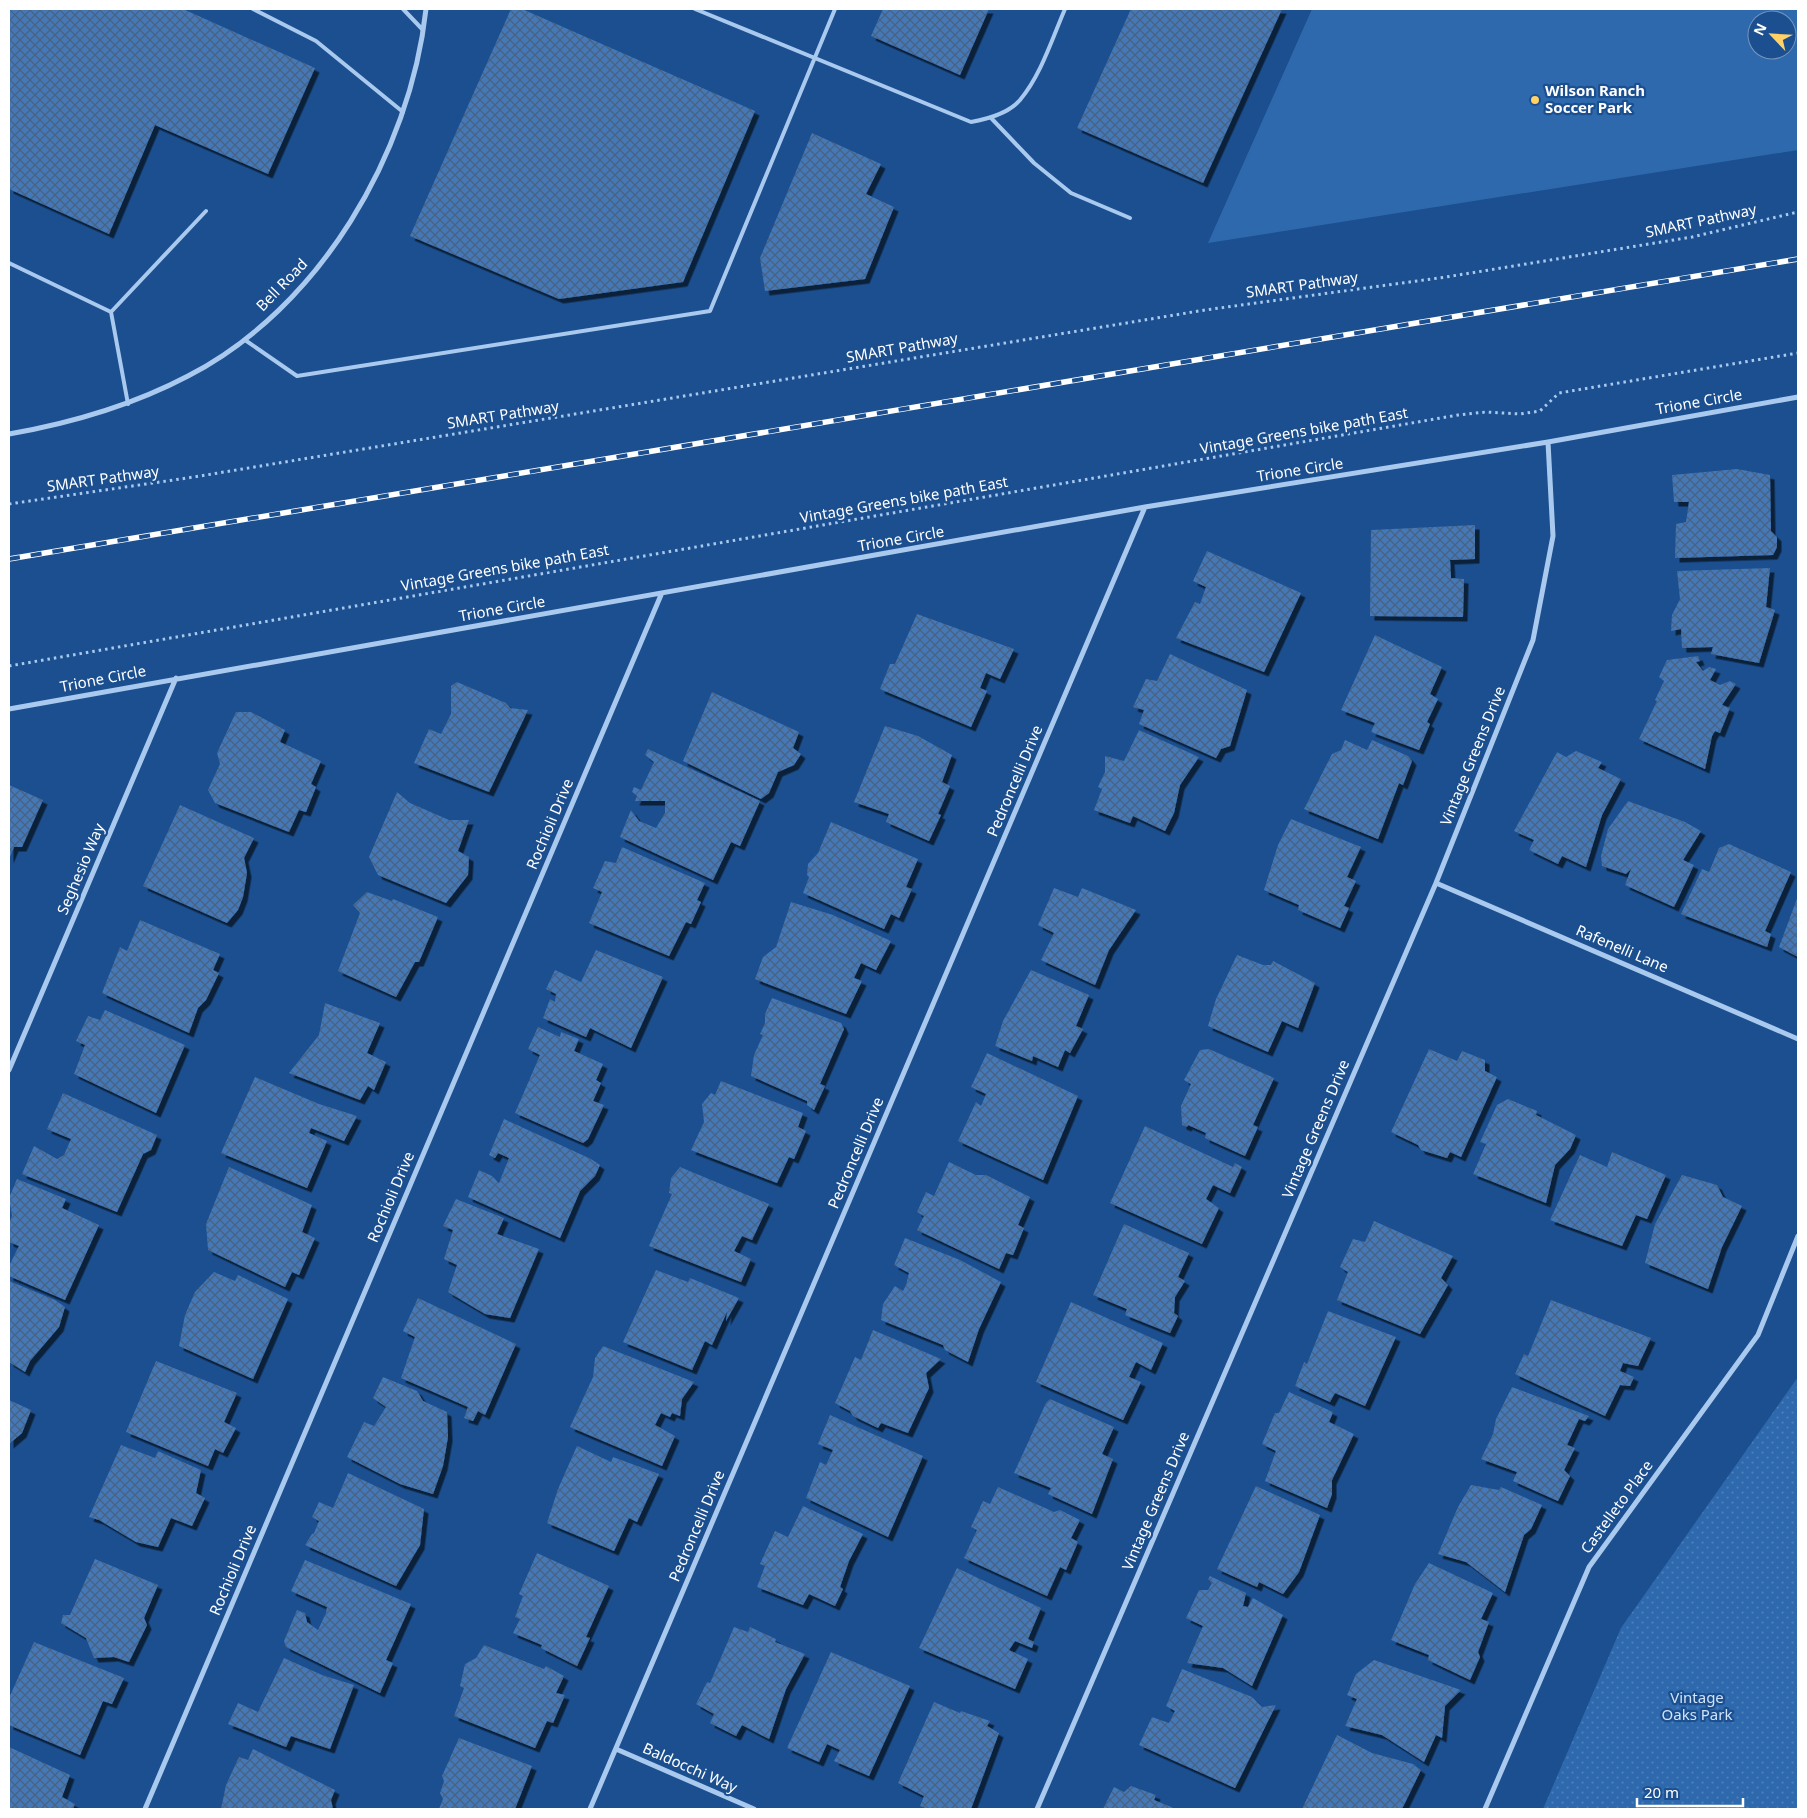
<svg xmlns="http://www.w3.org/2000/svg" width="1807" height="1818" font-family="'Noto Sans',sans-serif">
<style>
.green{fill:#2e69ad;fill-rule:evenodd}
.park{fill:url(#park-dots)}
.building{fill:url(#building-cross-hatch);filter:url(#shadow)}
.lines{fill:none;stroke-linecap:round;stroke-linejoin:round}
.path{stroke:#a9c9ee;stroke-width:3;stroke-dasharray:2.5 4;stroke-linecap:butt}
.service{stroke:#a9c9ee;stroke-width:4}
.minor{stroke:#a9c9ee;stroke-width:5}
.rail-casing{stroke:#fff;stroke-width:5.5}
.rail{stroke:#1b4f8f;stroke-width:4;stroke-dasharray:11;stroke-linecap:butt}
.poi-dot{fill:#ffd166;stroke:#1b4f8f;stroke-width:2}
.labels{text-anchor:middle;stroke-width:4.5;stroke-linejoin:round;paint-order:stroke}
.poi-label{font-size:15px;font-weight:bold;fill:#fff;stroke:#1b4f8f;text-anchor:start}
.street-label{font-size:15px;fill:#fff;stroke:#1b4f8f}
.park-label{font-size:15px;fill:#cfe3fa;stroke:#1b4f8f}
</style>
<defs>
<pattern id="park-dots" width="8" height="8" patternUnits="userSpaceOnUse" patternTransform="scale(1.25)"><rect width="8" height="8" fill="#2e69ad"/><path d="M2 2h.1M6 6h.1" fill="none" stroke="#4d80b9" stroke-width="1.8" stroke-linecap="round"/></pattern>
<pattern id="building-cross-hatch" width="8" height="8" patternUnits="userSpaceOnUse" patternTransform="scale(1.25)"><rect width="8" height="8" fill="#4478b7"/><path d="M0 0l8 8M0 8l8-8" fill="none" stroke="#486282"/></pattern>
<filter id="shadow"><feDropShadow dx="4.5" dy="4.5" stdDeviation="0" flood-color="#0009"/></filter>
</defs>
<rect width="100%" height="100%" fill="#1b4f8f"/>
<path class="green" d="M1312,9H1798V150L1208,243ZM1757,20H1787V50H1757Z"/>
<path class="park" d="M1798,1377V1809H1543L1621,1628Z"/>
<path class="building" d="M9,9H183L315,68L268,174L155,125L109,234L9,189Z
M511,9H522L755,111L683,282L559,299L410,236Z
M883,9H989L960,75L871,36Z
M1131,9H1282L1203,183L1077,128Z
M812,133L881,164L866,194L894,207L865,279L765,291L760,258Z
M1737,469L1770,475L1771,531L1777,537V547L1773,555L1675,558L1676,524L1686,522L1689,502H1674L1672,475Z
M1475,525V559L1450,560L1451,578L1464,579L1463,617L1370,616L1371,530Z
M1207,551L1301,593L1264,672L1176,638L1195,602L1200,604L1206,587L1193,581Z
M1770,568L1766,607L1775,610L1759,663L1711,654L1713,647L1682,648L1681,629L1671,631L1672,615L1680,599L1677,571Z
M917,614L1014,649L1000,679L986,673L980,688L987,691L971,727L880,689L890,664H895Z
M1375,635L1442,667L1430,694L1438,699L1427,722L1430,724L1419,750L1371,732L1375,723L1341,710Z
M1170,654L1247,690L1230,746L1221,749L1216,758L1139,724L1144,710L1133,707L1146,679L1157,681Z
M1698,656L1700,661L1696,662L1703,671L1709,667L1716,669L1710,680L1720,685L1730,681L1736,684L1722,705L1730,708L1720,733L1715,731L1712,736L1705,769L1639,739L1657,701L1655,700L1664,681L1659,677L1667,660Z
M457,682L506,703L510,708L528,710L489,792L414,763L429,729L441,734L451,714V686Z
M712,692L799,732L793,748L801,754L794,765L778,772L769,793L761,799L683,761Z
M236,712H251L285,730L280,742L321,761L311,784L316,787L306,812L299,810L289,832L215,803L208,790L220,764L217,753Z
M885,726L918,736L952,755L942,782L950,786L938,814L941,815L929,841L886,822L889,814L854,802Z
M1139,730L1199,757L1180,785L1174,813L1165,831L1133,816L1130,823L1094,810L1102,789L1098,787L1105,772V756L1124,761Z
M1345,740L1367,750L1372,740L1408,756L1412,761L1403,785L1399,783L1378,839L1304,809L1332,754L1341,750Z
M648,749L760,801L740,846L731,842L713,880L620,837L631,810L639,821L656,828L665,813V801H635L637,796L632,792L634,787L641,790L654,762L645,755Z
M1576,751L1602,762L1598,768L1621,779L1602,815L1586,867L1562,856L1558,864L1529,850L1534,840L1514,831L1557,752L1566,757Z
M9,785L43,800L22,847H14L9,859Z
M397,792L410,803L449,820H469L458,851L469,857L468,875L446,903L378,875L369,857Z
M1628,801L1685,822L1701,831L1683,860L1694,865L1674,907L1625,885L1631,869L1626,874L1602,866L1601,856L1608,829Z
M180,805L254,838L244,858L247,873L243,897L238,910L227,923L143,886Z
M1291,819L1361,847L1347,877L1356,881L1344,906L1349,908L1340,928L1298,910L1299,905L1264,890L1278,845Z
M831,822L918,859L906,887L912,889L899,918L891,914L884,929L803,893L809,877L807,875L808,864L818,853Z
M1729,844L1791,872L1765,931L1771,934L1767,947L1681,914L1702,869L1709,872L1719,848Z
M622,847L705,883L697,900L701,902L691,924L686,922L669,956L589,923L602,892L593,888L605,861L616,863Z
M1054,888L1078,897L1082,888L1136,910L1109,950L1095,985L1041,960L1054,933L1038,925Z
M367,892L392,901L393,899L438,917L419,962H415L396,997L338,971L360,913L353,905Z
M1798,896V957L1779,947Z
M791,902L833,915L891,941L876,970L861,963L854,978L862,981L846,1014L755,979L763,957L776,947Z
M140,920L220,954L213,970L219,973L206,1000L198,1008L189,1033L102,993L120,947L127,951Z
M596,950L663,977L631,1048L590,1028L586,1037L543,1018L550,999L555,1002L556,994L546,989L555,970L581,982Z
M1237,955L1263,965H1271L1273,961L1315,983L1298,1028L1282,1021L1268,1052L1208,1026L1216,999Z
M1031,970L1089,995L1076,1026L1083,1029L1070,1053L1065,1050L1058,1067L1033,1056L1032,1061L995,1046L1003,1021Z
M772,998L841,1023L844,1029L820,1084L825,1086L814,1110L807,1105V1101L751,1076L754,1055L763,1035L760,1034L765,1023V1014Z
M325,1003L380,1023L367,1053L386,1062L374,1090L368,1086L360,1100L289,1073L319,1035Z
M105,1010L185,1045L156,1113L74,1074L85,1045L76,1041L88,1016L100,1020Z
M538,1027L560,1037L561,1032L579,1039L574,1051L603,1064L596,1080L601,1083L593,1101L604,1105L588,1139L583,1143L515,1113L540,1055L528,1049Z
M1209,1049L1274,1078L1253,1125L1258,1127L1245,1156L1205,1138L1206,1133L1188,1125L1187,1127L1182,1125L1181,1106L1191,1084L1184,1080L1200,1050Z
M1429,1049L1457,1061L1462,1051L1485,1060V1071L1497,1077L1461,1157L1450,1152L1447,1158L1421,1150L1418,1145L1391,1132Z
M987,1053L1078,1096L1043,1180L958,1141L976,1102L981,1106L986,1094L971,1087Z
M255,1077L319,1104L357,1116L344,1141L311,1128L309,1133L327,1141L307,1188L221,1153Z
M721,1081L803,1113L798,1127L806,1131L794,1159L789,1157L777,1183L691,1150L704,1122L702,1104L711,1093L715,1095Z
M63,1093L157,1135L151,1150L143,1154L117,1212L22,1174L34,1146L57,1159L64,1155L71,1139L47,1129Z
M1508,1099L1537,1111L1536,1115L1576,1135L1570,1149L1555,1165L1546,1203L1473,1174L1486,1144L1480,1142L1497,1105Z
M504,1119L591,1159L600,1165L595,1176L580,1191L560,1238L468,1197L479,1170L492,1176L499,1183L509,1158L498,1153L495,1158L489,1155Z
M1145,1126L1233,1167L1235,1163L1242,1167L1230,1193L1213,1185L1206,1199L1219,1208L1202,1244L1110,1203Z
M1612,1152L1666,1175L1647,1219L1636,1215L1622,1246L1550,1220L1580,1155L1607,1167Z
M949,1162L976,1175H986L1030,1197L1018,1225L1024,1228L1013,1255L1006,1253L999,1269L917,1230L924,1216L917,1212L926,1192L934,1196Z
M229,1167L312,1205L302,1232L315,1238L299,1275L292,1272L285,1287L208,1250L206,1224Z
M680,1167L769,1204L752,1240L742,1236L734,1251L751,1259L741,1282L649,1246L672,1194L669,1193L671,1178Z
M1682,1175L1717,1185L1723,1197L1742,1206L1722,1247L1708,1289L1645,1263L1655,1224Z
M17,1179L66,1199L62,1208L99,1225L65,1300L9,1276V1266L19,1246L9,1242V1223L12,1216L9,1198Z
M456,1199L504,1218L497,1234L539,1249L510,1318L485,1314L448,1292L457,1265L444,1259L453,1230L443,1226Z
M1374,1221L1453,1256L1441,1278L1448,1285L1420,1334L1337,1300L1348,1272L1340,1267L1353,1239L1365,1242Z
M1124,1224L1189,1253L1178,1277L1185,1281L1175,1297L1174,1313L1178,1316L1170,1333L1125,1315L1127,1309L1093,1295Z
M905,1238L960,1260L1001,1282L979,1329L968,1362L945,1350L943,1345L881,1320L883,1304L895,1286L903,1291L906,1285L909,1273L894,1265Z
M656,1270L688,1282L690,1278L739,1298L726,1321L727,1312L712,1345L705,1341L692,1370L623,1342Z
M214,1272L235,1281L238,1275L288,1299L253,1379L179,1346L185,1315L195,1292Z
M9,1281L55,1300L65,1307L59,1327L30,1361L25,1372L9,1362Z
M418,1298L516,1344L485,1415L478,1411L473,1421L464,1418L468,1407L401,1378L415,1337L403,1331Z
M1551,1300L1651,1338L1638,1366L1623,1363L1620,1371L1634,1377L1630,1386L1620,1385L1605,1416L1515,1374L1524,1354L1528,1356Z
M1071,1302L1163,1343L1151,1370L1136,1362L1129,1377L1141,1382L1123,1420L1036,1382Z
M1328,1311L1396,1337L1365,1406L1335,1393L1330,1402L1295,1386L1304,1362L1307,1364Z
M873,1330L941,1359L926,1373L929,1388L908,1433L881,1423L878,1428L853,1416L850,1411L835,1403L855,1357L861,1360Z
M603,1346L694,1382L682,1399L680,1416L672,1413L670,1417L661,1413L655,1425L675,1436L662,1466L570,1427L593,1377L595,1358Z
M156,1361L237,1393L224,1422L236,1428L223,1453L215,1449L208,1466L126,1432Z
M383,1377L417,1391L423,1401L447,1412L448,1437L443,1466L433,1494L400,1484L347,1457L364,1422L374,1426L386,1407L373,1398Z
M1512,1387L1589,1416L1585,1421L1579,1419L1567,1445L1575,1448L1564,1470L1570,1476L1558,1501L1513,1481L1517,1472L1481,1459L1493,1434L1496,1419Z
M1289,1392L1333,1412L1329,1422L1354,1434L1332,1480V1494L1327,1508L1265,1481L1276,1451L1262,1444L1275,1413H1279Z
M1050,1399L1114,1427L1102,1454L1113,1459L1092,1514L1048,1494L1051,1488L1014,1473L1046,1403Z
M9,1400L31,1410L22,1433L9,1444Z
M830,1415L923,1456L888,1537L806,1498L820,1462L826,1465L833,1450L818,1444Z
M121,1445L155,1458L158,1451L201,1470L196,1493L205,1498L192,1526L171,1518L158,1547L136,1542L99,1520L89,1517Z
M577,1446L611,1462L613,1457L659,1474L637,1522L629,1518L614,1551L547,1523L558,1489Z
M348,1473L424,1509L420,1545L396,1586L305,1545L312,1534L314,1533L319,1521L312,1517L319,1502L333,1508Z
M1471,1485L1499,1490L1501,1487L1542,1505L1531,1529L1524,1535L1505,1592L1466,1562L1438,1554L1458,1507Z
M1256,1486L1320,1515L1299,1572L1283,1594L1259,1582L1257,1587L1217,1569Z
M998,1487L1054,1512L1060,1510L1080,1520L1071,1538L1078,1542L1066,1570L1060,1567L1047,1596L964,1558L977,1530L971,1527L983,1501L990,1504Z
M803,1506L863,1534L849,1561L840,1587L843,1589L835,1606L809,1594L803,1605L757,1587L765,1566L760,1564L775,1531L788,1537Z
M537,1553L609,1586L586,1637L590,1638L577,1666L541,1648L542,1645L513,1633L520,1619L515,1617L523,1596L519,1594Z
M95,1559L158,1585L144,1618L147,1625L129,1662L114,1657L94,1658L86,1638L61,1623L63,1615H70Z
M305,1560L411,1604L386,1660L393,1663L380,1693L286,1647L284,1641L297,1610L305,1613L307,1622L318,1630L326,1613L327,1607L291,1591Z
M1429,1563L1493,1593L1481,1619L1489,1622L1478,1652L1480,1657L1470,1680L1428,1660L1429,1655L1391,1640L1415,1584Z
M957,1568L1041,1608L1028,1639L1034,1642L1032,1648L1015,1641L1009,1650L1028,1659L1015,1689L919,1648Z
M1210,1576L1246,1593L1243,1606L1248,1607L1253,1598L1283,1615L1252,1686L1223,1668L1187,1663L1203,1626L1186,1618L1199,1590H1208L1212,1583L1208,1579Z
M734,1627L748,1632L750,1627L776,1639L775,1642L805,1654L786,1689L769,1739L742,1725L736,1736L710,1723L714,1714L696,1704L707,1682L710,1683Z
M34,1642L124,1678L112,1704L103,1701L80,1755L9,1725V1698Z
M484,1645L544,1669L546,1666L564,1676L556,1693L565,1695L553,1723L547,1721L535,1748L454,1716L464,1688L460,1686L465,1664L476,1658Z
M831,1652L910,1686L869,1776L834,1761L840,1750L827,1744L819,1762L787,1748Z
M284,1658L322,1675L354,1685L330,1749L291,1736L286,1747L228,1724L238,1703L258,1712Z
M1374,1660L1461,1690L1445,1706L1442,1738L1436,1735L1424,1762L1382,1735L1345,1726L1357,1699L1347,1695L1356,1674Z
M1182,1669L1252,1697L1262,1707L1276,1705L1235,1788L1139,1745L1152,1717L1169,1723L1175,1711L1166,1706Z
M934,1702L960,1713L961,1711L990,1721L987,1726L999,1733L971,1809H928L920,1806L924,1796L898,1783Z
M1337,1735L1372,1753L1413,1764L1421,1770L1402,1809H1302Z
M459,1738L532,1766L515,1809H439L443,1799L440,1793L444,1781L442,1776Z
M9,1747L70,1775L62,1797L75,1804L73,1809H9Z
M253,1749L335,1790L331,1800L333,1809H221L226,1785L239,1757L248,1760Z
M1131,1786L1156,1795L1154,1800L1176,1809H1103L1114,1787L1124,1792Z"/>
<g class="lines">
<path class="path" d="M9,504L194,477L1205,310L1446,277L1692,237L1798,212
M9,666L1458,415L1486,412L1520,414L1540,411L1559,393L1798,353"/>
<path class="service" d="M253,9L316,41L403,112
M403,9L422,29
M695,9L971,122C987,119 1008,114 1020,100C1041,75 1052,39 1065,9
M992,119L1034,163L1071,193L1130,218
M9,263L111,312L206,211
M111,312L128,404
M245,340L297,376L710,311L835,9"/>
<path class="minor" d="M9,434C72,423 131,406 188,376C320,308 410,154 426,9
M9,709L1145,507L1548,442L1798,397
M1436,883L1798,1039
M9,1070L176,678
M616,1749L754,1809
M145,1809L661,595
M590,1809L1145,507
M1037,1809L1436,883L1533,640L1553,536L1548,442
M1485,1809L1589,1567L1758,1335L1798,1236"/>
<g class="rail-casing">
<path id="rail" d="M9,559L1798,259"/>
</g>
<use href="#rail" class="rail"/>
</g>
<circle class="poi-dot" cx="1535" cy="100" r="5"/>
<g class="labels">
<g class="poi-label">
<text x="1545" y="96">Wilson Ranch<tspan x="1545" dy="17">Soccer Park</tspan></text>
</g>
<g class="street-label">
<text transform="translate(1701 221) rotate(-12)" y="5">SMART Pathway</text>
<text transform="translate(282 285) rotate(-46)" y="5">Bell Road</text>
<text transform="translate(1302 285) rotate(-8)" y="5">SMART Pathway</text>
<text transform="translate(902 348) rotate(-10)" y="5">SMART Pathway</text>
<text transform="translate(1699 402) rotate(-10)" y="5">Trione Circle</text>
<text transform="translate(503 415) rotate(-9)" y="5">SMART Pathway</text>
<text transform="translate(1304 431) rotate(-10)" y="5">Vintage Greens bike path East</text>
<text transform="translate(1300 470) rotate(-9)" y="5">Trione Circle</text>
<text transform="translate(103 479) rotate(-8)" y="5">SMART Pathway</text>
<text transform="translate(904 500) rotate(-10)" y="5">Vintage Greens bike path East</text>
<text transform="translate(901 539) rotate(-10)" y="5">Trione Circle</text>
<text transform="translate(505 568) rotate(-10)" y="5">Vintage Greens bike path East</text>
<text transform="translate(502 609) rotate(-10)" y="5">Trione Circle</text>
<text transform="translate(103 679) rotate(-11)" y="5">Trione Circle</text>
<text transform="translate(1473 756) rotate(-68)" y="5">Vintage Greens Drive</text>
<text transform="translate(1015 781) rotate(-67)" y="5">Pedroncelli Drive</text>
<text transform="translate(550 824) rotate(-67)" y="5">Rochioli Drive</text>
<text transform="translate(81 869) rotate(-67)" y="5">Seghesio Way</text>
<text transform="translate(1622 949) rotate(23)" y="5">Rafenelli Lane</text>
<text transform="translate(1316 1129) rotate(-67)" y="5">Vintage Greens Drive</text>
<text transform="translate(856 1153) rotate(-67)" y="5">Pedroncelli Drive</text>
<text transform="translate(391 1197) rotate(-67)" y="5">Rochioli Drive</text>
<text transform="translate(1156 1501) rotate(-67)" y="5">Vintage Greens Drive</text>
<text transform="translate(1617 1507) rotate(-54)" y="5">Castelleto Place</text>
<text transform="translate(697 1526) rotate(-67)" y="5">Pedroncelli Drive</text>
<text transform="translate(233 1570) rotate(-67)" y="5">Rochioli Drive</text>
<text transform="translate(690 1768) rotate(24)" y="5">Baldocchi Way</text>
</g>
<g class="park-label">
<text x="1697" y="1703">Vintage<tspan x="1697" dy="17">Oaks Park</tspan></text>
</g>
</g>
<rect width="1807" height="1818" fill="none" stroke="#ffffff" stroke-width="20"/>
<g transform="translate(1772 35) rotate(295)"><circle r="24" fill="#1b4f8f" stroke="#7695bc"/>
<path d="M0-4L9 19L0 12L-9 19Z" fill="#ffd166"/>
<text y="-8" font-size="14" font-weight="bold" text-anchor="middle" fill="#ffffff">N</text>
</g>
<path d="M1637 1798v8h106v-8" fill="none" stroke="#ffffff" stroke-width="2.5"/>
<text x="1644" y="1798" font-size="15" fill="#ffffff" stroke="#1b4f8f" stroke-width="4" paint-order="stroke">20 m</text>
</svg>
